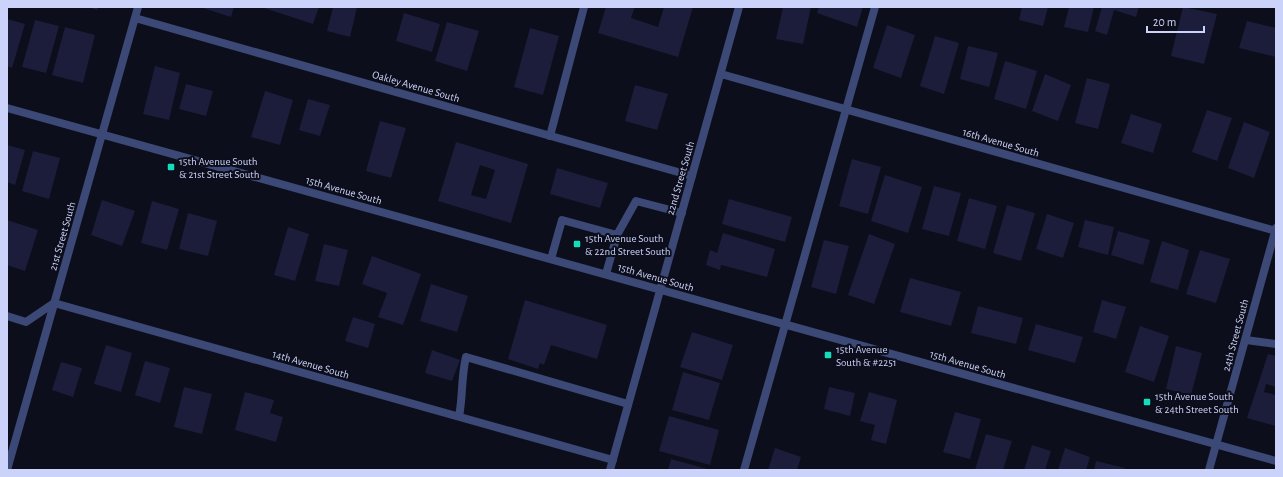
<svg xmlns="http://www.w3.org/2000/svg" width="1283" height="477" font-family="'Alegreya Sans',sans-serif">
<style>
.building{fill:#1b1d3a;fill-rule:evenodd}
.lines{fill:none;stroke-linecap:round;stroke-linejoin:round}
.service{stroke:#3c4976;stroke-width:8}
.minor{stroke:#3c4976;stroke-width:8}
.tertiary{stroke:#3c4976;stroke-width:8}
.poi-dot{fill:#15ddbc;stroke:#0d0e1b;stroke-width:1.5}
.labels{text-anchor:middle;stroke-width:4;stroke-linejoin:round;paint-order:stroke}
.street-label{font-size:11px;fill:#ccd3fa;stroke:#0d0e1b}
.poi-label{font-size:11px;fill:#ccd3fa;stroke:#0d0e1b;text-anchor:start}
</style>
<rect width="100%" height="100%" fill="#0d0e1b"/>
<path class="building" d="M88,7H99L97,10Z
M204,7H234L231,17L203,8Z
M261,7H319L313,24Z
M333,7H357L350,37L327,31Z
M606,7H635L631,18L658,27L664,7H693L678,57L598,33Z
M783,7H811L803,44L776,39Z
M819,7H863L857,27L817,13Z
M1022,7H1048L1043,26L1019,20Z
M1069,7H1094L1088,32L1064,27Z
M1102,7H1139L1136,17L1114,10L1107,35L1095,31Z
M1183,7L1217,14L1204,64L1171,56Z
M404,13L440,24L432,52L396,41Z
M7,19L25,24L12,68L7,66Z
M35,20L59,26L46,73L22,67Z
M1247,21L1276,28V57L1239,48Z
M447,22L479,31L467,71L435,61Z
M887,25L915,35L901,78L873,68Z
M65,27L95,35L83,83L52,75Z
M530,28L559,36L543,95L514,87Z
M935,36L959,43L944,94L920,86Z
M968,46L998,53L989,87L960,79Z
M1005,61L1037,71L1026,109L994,99Z
M155,66L180,73L169,120L143,114Z
M1045,74L1071,85L1058,121L1032,111Z
M1087,78L1110,84L1098,129L1075,123Z
M186,84L213,91L206,116L179,109Z
M635,85L668,94L657,130L625,121Z
M265,91L293,100L280,145L251,137Z
M308,99L330,105L320,136L299,130Z
M1207,110L1232,118L1217,161L1192,152Z
M1131,114L1162,124L1153,153L1121,143Z
M380,121L406,128L391,178L366,171Z
M1244,122L1270,132L1254,178L1228,168Z
M456,142L528,164L511,223L438,201ZM480,165L495,170L486,199L471,195Z
M7,145L25,150L15,185L7,182Z
M33,151L60,158L49,199L22,191Z
M852,159L881,167L868,214L839,206Z
M557,168L608,183L600,208L550,194Z
M885,175L922,187L908,233L871,221Z
M934,186L961,193L949,236L922,229Z
M969,198L997,206L985,249L957,241Z
M729,199L792,217L785,242L722,224Z
M102,200L135,211L122,246L91,235Z
M152,201L179,209L167,250L141,243Z
M1007,205L1035,213L1021,261L993,253Z
M188,213L217,221L208,256L179,249Z
M1047,214L1074,223L1063,258L1036,249Z
M7,220L38,230L25,271L7,265Z
M1085,220L1114,227L1108,255L1078,247Z
M288,227L309,234L295,281L274,275Z
M1118,231L1150,240L1143,265L1111,255Z
M723,233L775,249L767,277L721,265L720,270L706,265L710,250L717,253Z
M869,234L895,244L874,304L848,295Z
M824,240L849,246L836,294L811,287Z
M1162,241L1189,250L1178,290L1150,282Z
M324,244L348,250L339,286L315,281Z
M1200,250L1230,259L1216,303L1186,294Z
M372,256L421,274L403,325L378,317L387,293L362,284Z
M910,278L961,292L951,326L900,312Z
M431,284L468,296L457,332L420,321Z
M525,300L607,325L597,359L551,345L544,365L540,363L538,369L508,359Z
M1102,300L1126,307L1116,339L1093,332Z
M978,306L1023,318L1016,344L971,333Z
M353,317L375,324L368,348L345,341Z
M1036,324L1083,337L1075,363L1028,350Z
M1140,326L1169,336L1154,382L1125,372Z
M692,332L733,345L722,380L680,367Z
M106,345L132,353L121,392L94,384Z
M1176,346L1202,353L1191,395L1166,389Z
M432,350L460,360L452,381L425,373Z
M1268,354L1276,356V387L1266,384L1264,392L1276,395V426L1247,418Z
M145,361L170,368L160,403L135,395Z
M61,362L82,368L73,397L52,390Z
M683,372L720,383L709,420L672,410Z
M184,387L212,394L202,434L174,427Z
M829,387L855,393L850,416L824,409Z
M245,392L274,400L270,413L283,417L276,442L235,430Z
M869,392L897,400L886,444L871,440L875,425L860,421Z
M955,412L981,419L970,459L943,452Z
M669,416L719,430L710,465L659,451Z
M986,434L1012,441L1003,470H975Z
M1032,445L1051,451L1045,470H1024Z
M775,448L801,457L797,470H768Z
M1065,448L1090,457L1086,470H1058Z
M671,459L711,470H668Z
M1096,461L1125,468L1124,470H1094Z"/>
<g class="lines">
<path class="service" d="M550,136L584,7
M551,259L562,220L617,235L636,201L682,213
M606,274L617,235
M1246,340L1276,344
M459,416C463,397 461,377 466,357L628,404
M744,470L875,7"/>
<path class="minor" d="M135,18L692,176
M721,74L1276,231
M7,316L26,322L54,303L613,460
M7,470L138,7
M1209,470L1276,228"/>
<path class="tertiary" d="M7,108L1276,461
M610,470L739,7"/>
</g>
<g class="poi-dot">
<rect x="167" y="163" width="8" height="8" rx="2"/>
<rect x="573" y="240" width="8" height="8" rx="2"/>
<rect x="824" y="351" width="8" height="8" rx="2"/>
<rect x="1143" y="398" width="8" height="8" rx="2"/>
</g>
<g class="labels">
<g class="street-label">
<text transform="translate(416 86) rotate(16)" y="4">Oakley Avenue South</text>
<text transform="translate(1001 142) rotate(16)" y="4">16th Avenue South</text>
<text transform="translate(680 178) rotate(-74)" y="4">22nd Street South</text>
<text transform="translate(344 190) rotate(16)" y="4">15th Avenue South</text>
<text transform="translate(62 236) rotate(-74)" y="4">21st Street South</text>
<text transform="translate(656 277) rotate(16)" y="4">15th Avenue South</text>
<text transform="translate(1235 335) rotate(-75)" y="4">24th Street South</text>
<text transform="translate(311 364) rotate(16)" y="4">14th Avenue South</text>
<text transform="translate(968 364) rotate(16)" y="4">15th Avenue South</text>
</g>
<g class="poi-label">
<text x="179" y="165">15th Avenue South<tspan x="179" dy="13">&amp; 21st Street South</tspan></text>
<text x="585" y="242">15th Avenue South<tspan x="585" dy="13">&amp; 22nd Street South</tspan></text>
<text x="836" y="353">15th Avenue<tspan x="836" dy="13">South &amp; #2251</tspan></text>
<text x="1155" y="400">15th Avenue South<tspan x="1155" dy="13">&amp; 24th Street South</tspan></text>
</g>
</g>
<rect width="1283" height="477" fill="none" stroke="#ccd3fa" stroke-width="16"/>
<path d="M1147 26v6h57v-6" fill="none" stroke="#ccd3fa" stroke-width="2"/>
<text x="1153" y="26" font-size="12" fill="#ccd3fa" stroke="#0d0e1b" stroke-width="3" paint-order="stroke">20 m</text>
</svg>
